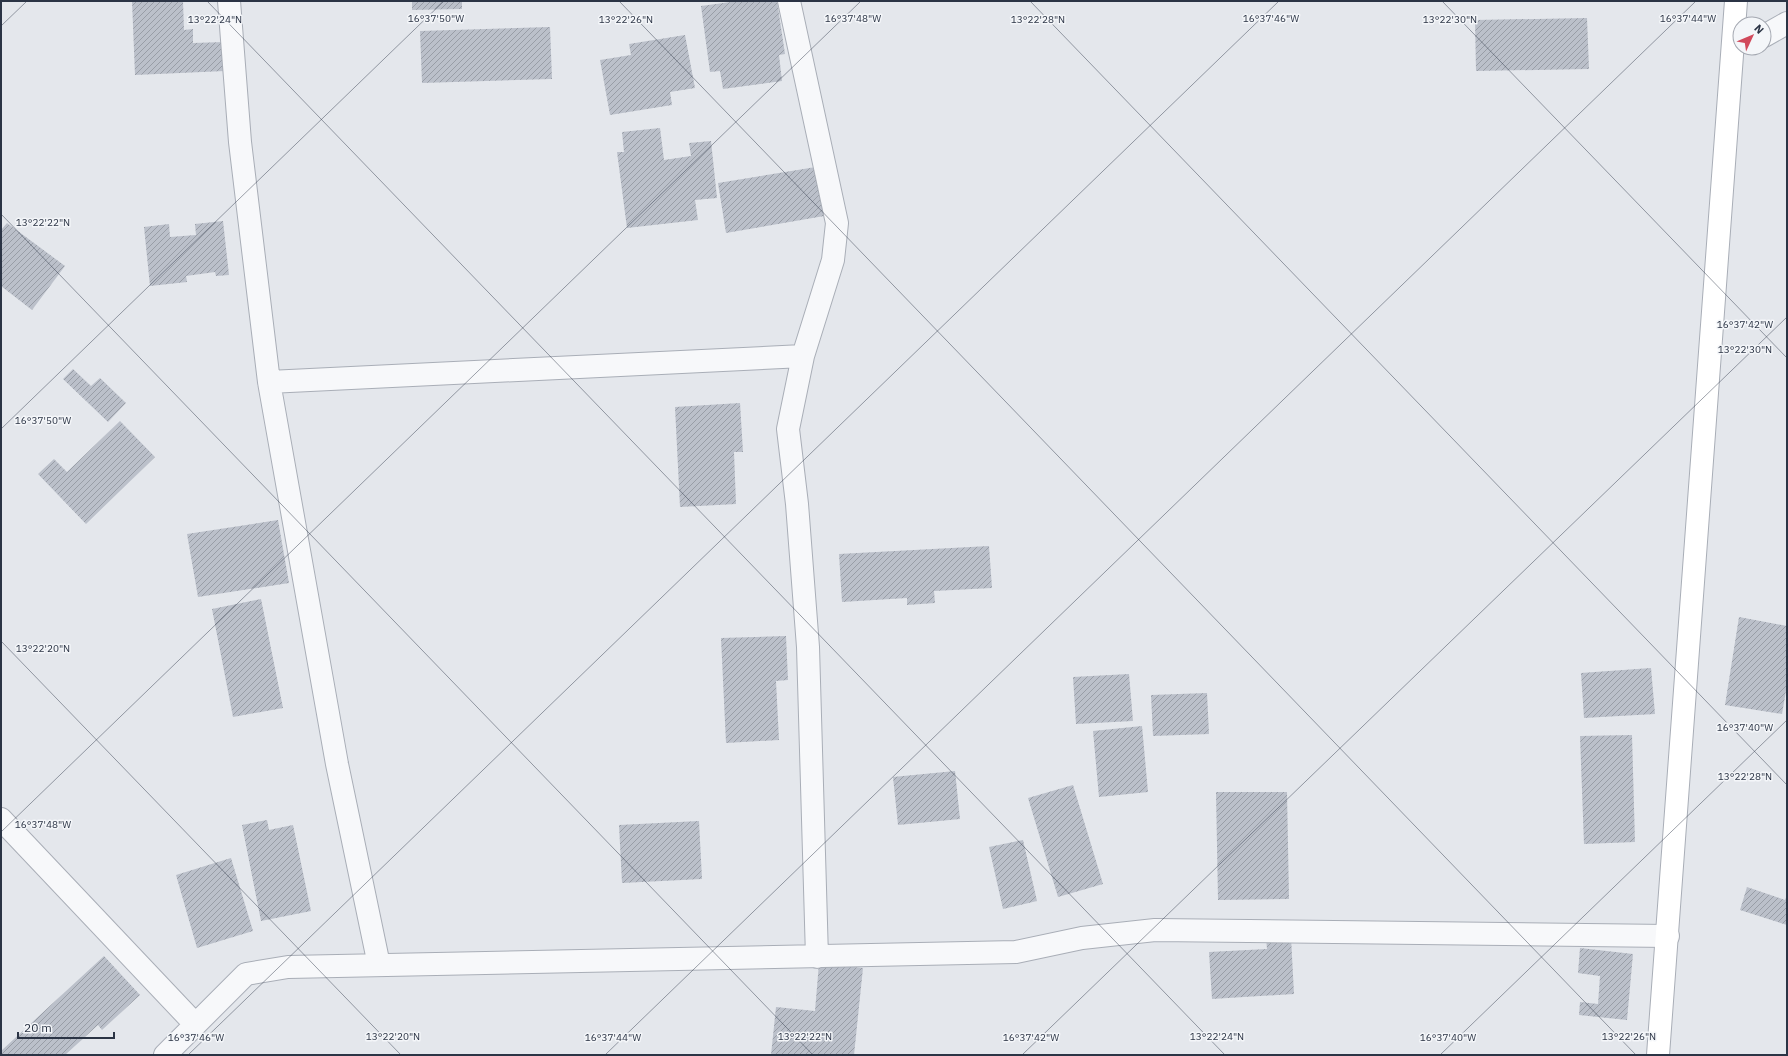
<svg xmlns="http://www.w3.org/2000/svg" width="1788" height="1056" font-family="'IBM Plex Sans',sans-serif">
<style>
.building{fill:url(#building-hatch)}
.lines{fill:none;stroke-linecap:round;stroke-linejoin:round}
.minor-casing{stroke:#a9aeb7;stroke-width:24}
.secondary-casing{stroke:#a9aeb7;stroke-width:24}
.minor{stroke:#f7f8fa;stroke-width:22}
.secondary{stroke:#fff;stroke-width:22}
.ticks{fill:none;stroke:#2b3445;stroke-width:1;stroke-opacity:0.45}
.ticks-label{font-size:10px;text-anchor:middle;fill:#2b3445;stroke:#f4f6f9;stroke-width:3;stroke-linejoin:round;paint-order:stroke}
</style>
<defs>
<pattern id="building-hatch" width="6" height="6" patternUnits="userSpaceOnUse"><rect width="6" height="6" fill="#bbc0ca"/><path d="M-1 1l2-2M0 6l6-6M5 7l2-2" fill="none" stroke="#989da6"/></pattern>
</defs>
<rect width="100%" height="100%" fill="#e4e7ec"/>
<path class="building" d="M132,1H183L184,30L193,29V43L224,42L225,71L135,75Z
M412,1H462V9L412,10Z
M738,1H777L785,54L779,55L782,81L723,89L720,71L710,72L701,6Z
M1587,18L1589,69L1476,71L1475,20Z
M550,27L552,79L422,83L420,31Z
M685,35L695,88L670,92L672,105L610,115L600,60L631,55L629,44Z
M660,128L664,160L691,156L689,143L711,141L717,198L695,200L698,220L627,228L617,152H624L622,132Z
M822,166L830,215L726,233L718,183Z
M223,221L229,275L216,276L215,272L186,276L187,282L150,286L144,227L169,224L170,237L196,235L195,224Z
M7,223L65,266L32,310L1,286V230Z
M73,369L91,386L100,378L126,403L108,422L63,379Z
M740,403L743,452H734L736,504L680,507L675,407Z
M120,421L155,457L86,524L38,474L54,459L67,472Z
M278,520L289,583L198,597L187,534Z
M989,546L992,588L934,591L935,603L907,605V598L842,602L839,554Z
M261,599L283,708L233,717L212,609Z
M1739,617L1787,626V685L1782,714L1725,705Z
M786,636L788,680L776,681L779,740L726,743L721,638Z
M1651,668L1655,714L1584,718L1581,673Z
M1129,674L1133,721L1076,724L1073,677Z
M1207,693L1209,734L1153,736L1151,695Z
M1142,726L1148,792L1099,797L1093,731Z
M1632,735L1635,842L1584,844L1580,736Z
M955,771L960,819L898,825L893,777Z
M1073,785L1103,884L1058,897L1028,798Z
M1216,792H1287L1289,899L1218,900Z
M267,820L269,830L293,825L311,911L261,921L242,825Z
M699,821L702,879L622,883L619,825Z
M1023,840L1037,901L1003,909L989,847Z
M231,858L253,931L197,948L176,875Z
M1747,887L1785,900L1787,895V925L1740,910Z
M1291,937L1294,994L1212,999L1209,952L1267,949L1266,938Z
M1580,948L1633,954L1627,1020L1579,1015L1580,1002L1598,1004L1600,976L1578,973Z
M104,956L140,995L102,1030L98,1025L65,1055H1V1051Z
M819,963L863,968L854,1055H771L776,1007L815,1011Z"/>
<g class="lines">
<g class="minor-casing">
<path id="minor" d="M229,1L240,142L269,382L337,764L379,965
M789,1L837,223L833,260L803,356L788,429L797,504L808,647L817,957
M1764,36L1787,23
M269,382L803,356
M1,819L195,1024
M165,1055L246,974L288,967L1016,952L1082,938L1155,930L1668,936"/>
</g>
<g class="secondary-casing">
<path id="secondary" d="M1658,1055L1736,1"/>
</g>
<use href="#minor" class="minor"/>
<use href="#secondary" class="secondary"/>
</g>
<path class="ticks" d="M207,1L1225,1055M619,1L1636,1055M1030,1L1787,785M1442,1L1787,358M1,26L27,1M1,214L813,1055M1,429L444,1M1,641L401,1055M1,832L861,1M188,1055L1279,1M605,1055L1696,1M1022,1055L1787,317M1440,1055L1787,720"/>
<g class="ticks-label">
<text x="436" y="22">16°37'50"W</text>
<text x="853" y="22">16°37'48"W</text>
<text x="1271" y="22">16°37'46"W</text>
<text x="1688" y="22">16°37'44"W</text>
<text x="215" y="23">13°22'24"N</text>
<text x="626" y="23">13°22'26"N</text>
<text x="1038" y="23">13°22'28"N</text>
<text x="1450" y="23">13°22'30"N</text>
<text x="43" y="226">13°22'22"N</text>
<text x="1745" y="328">16°37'42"W</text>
<text x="1745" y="353">13°22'30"N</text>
<text x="43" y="424">16°37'50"W</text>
<text x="43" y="652">13°22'20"N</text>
<text x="1745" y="731">16°37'40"W</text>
<text x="1745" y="780">13°22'28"N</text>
<text x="43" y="828">16°37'48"W</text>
<text x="393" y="1040">13°22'20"N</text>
<text x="805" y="1040">13°22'22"N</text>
<text x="1217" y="1040">13°22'24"N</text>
<text x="1629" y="1040">13°22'26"N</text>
<text x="196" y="1041">16°37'46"W</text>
<text x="613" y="1041">16°37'44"W</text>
<text x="1031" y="1041">16°37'42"W</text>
<text x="1448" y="1041">16°37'40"W</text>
</g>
<rect width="1788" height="1056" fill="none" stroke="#2b3445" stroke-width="4"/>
<g transform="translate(1752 36) rotate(46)"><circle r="19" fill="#f4f6f9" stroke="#a4a8b1"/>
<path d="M0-3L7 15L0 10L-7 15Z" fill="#d1495b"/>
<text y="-6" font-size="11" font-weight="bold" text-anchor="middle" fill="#2b3445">N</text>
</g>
<path d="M18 1032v6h96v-6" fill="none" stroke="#2b3445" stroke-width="2"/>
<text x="24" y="1032" font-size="12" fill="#2b3445" stroke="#f4f6f9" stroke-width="3" paint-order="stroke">20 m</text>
</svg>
